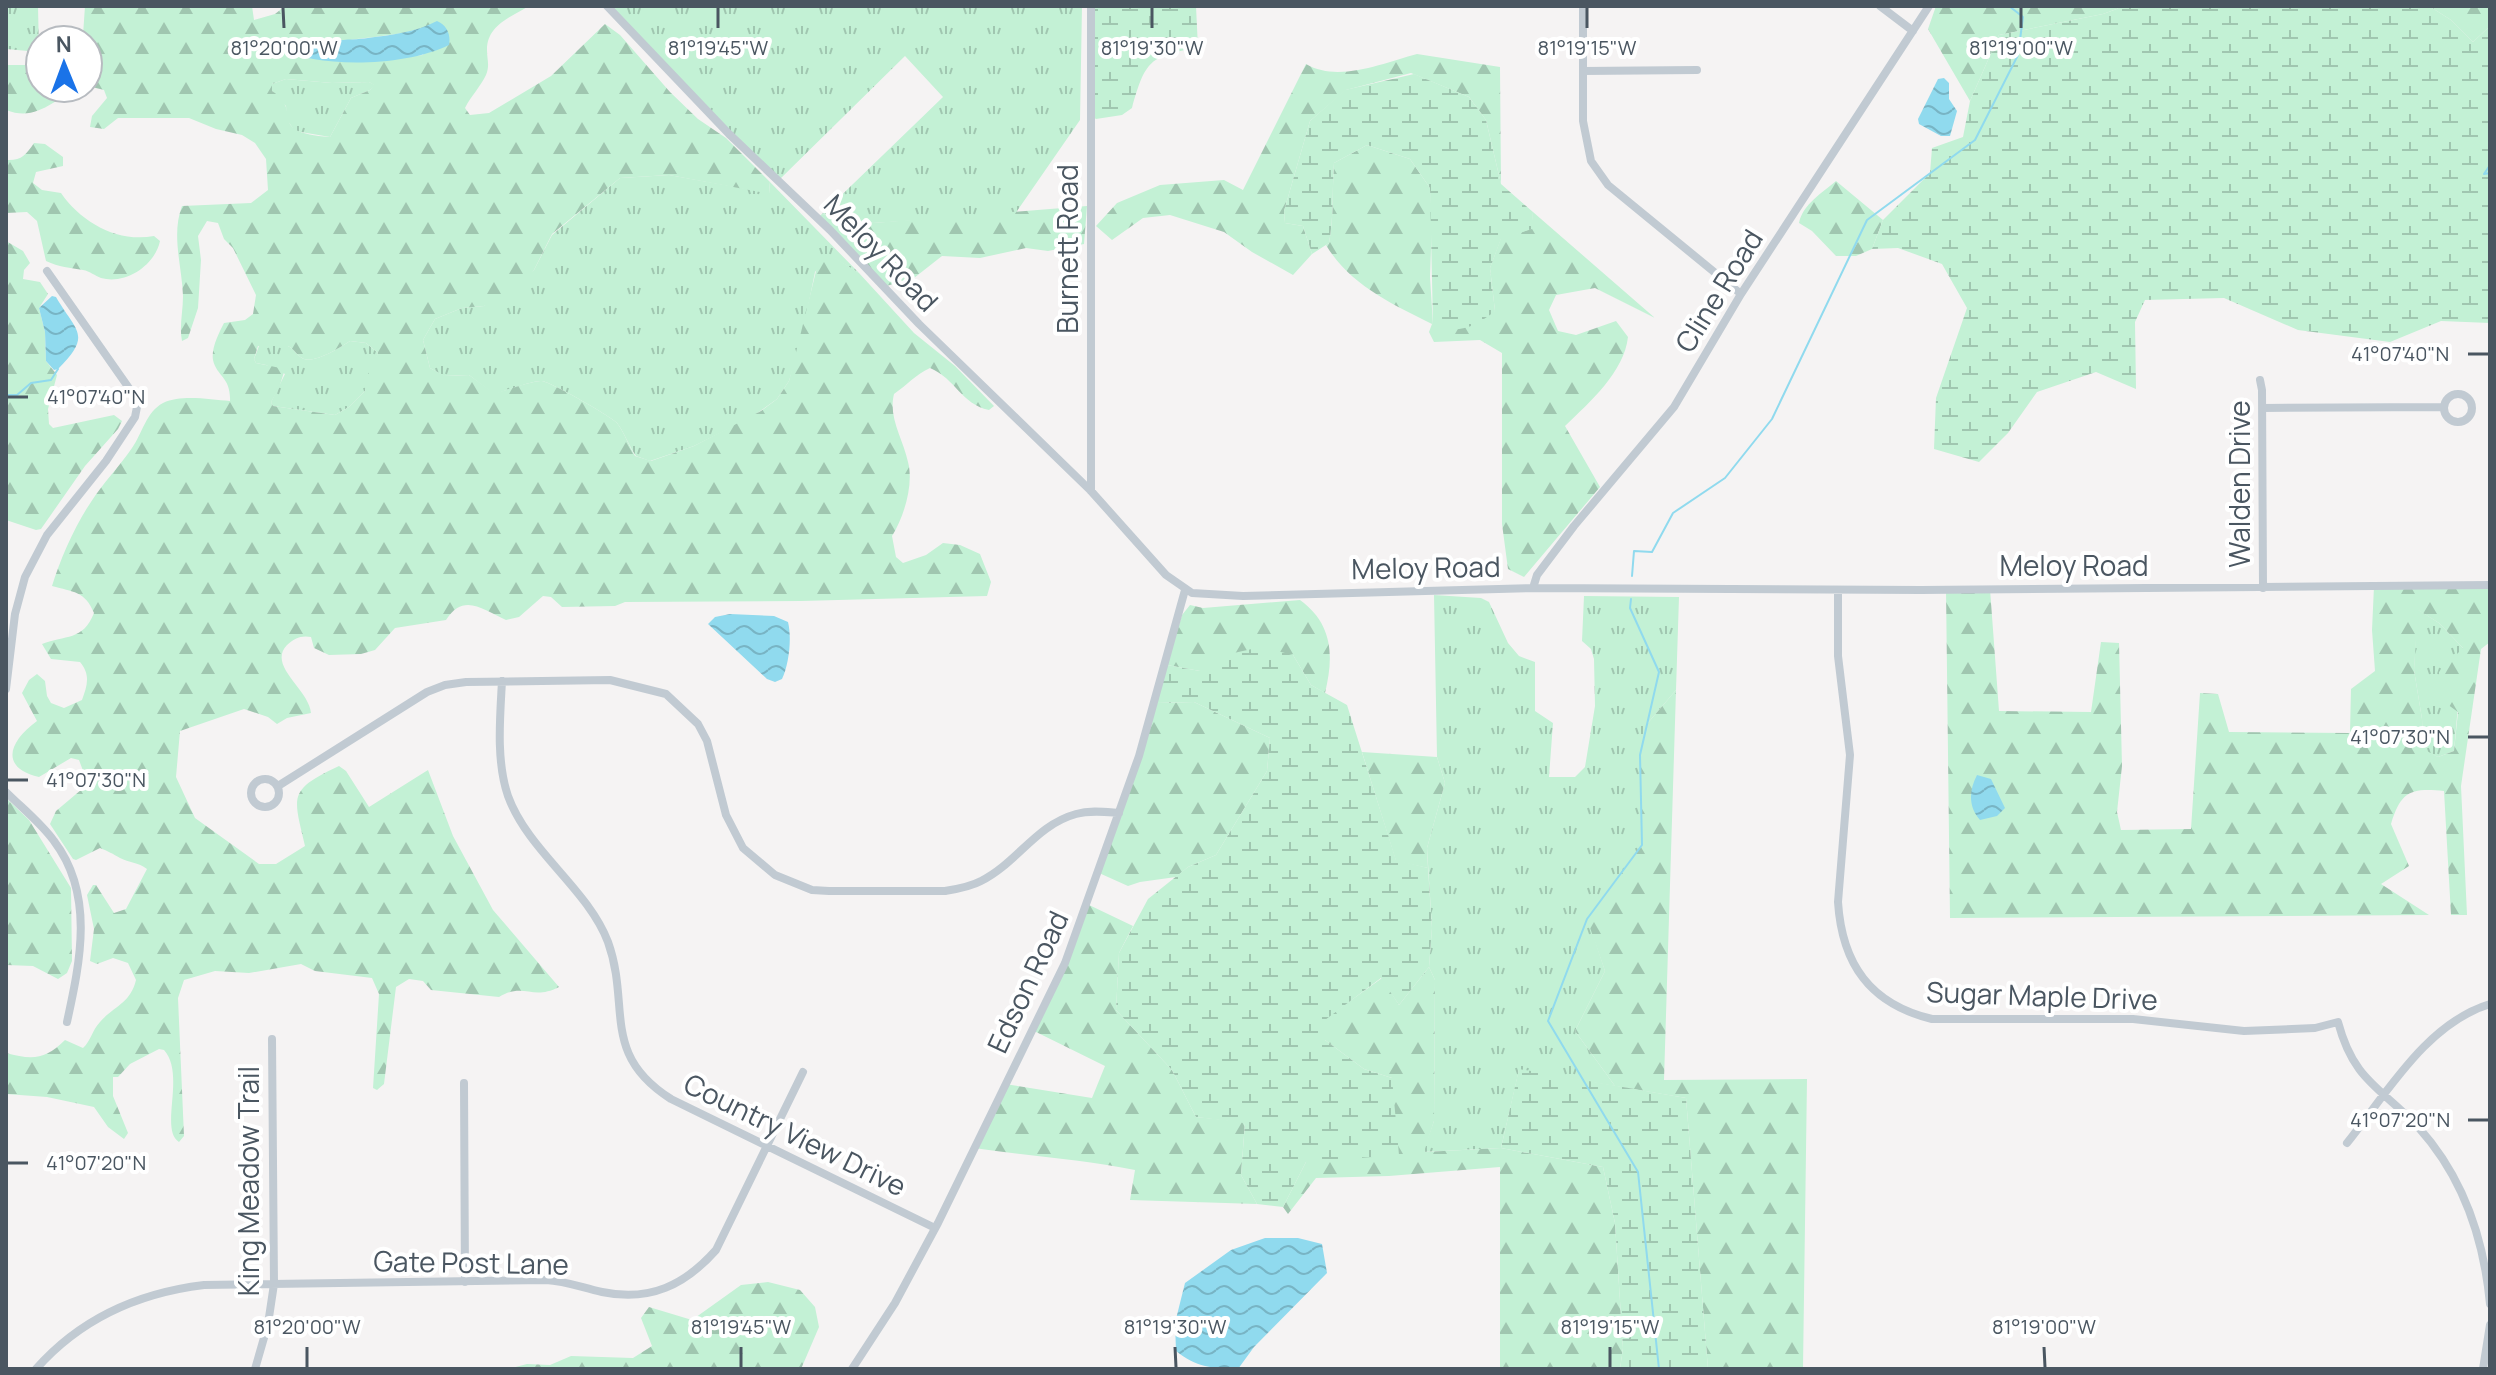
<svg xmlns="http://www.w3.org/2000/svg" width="2496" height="1375" font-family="Manrope,sans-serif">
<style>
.grass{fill:url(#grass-tufts)}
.forest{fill:url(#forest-firs);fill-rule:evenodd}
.wetland{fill:url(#wetland-marsh)}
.water{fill:url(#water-waves)}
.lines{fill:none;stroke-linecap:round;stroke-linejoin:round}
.stream{stroke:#90daee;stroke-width:2}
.minor{stroke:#c1cad2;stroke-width:8}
.ticks{fill:none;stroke:#4a5661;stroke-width:3}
.labels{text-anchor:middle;stroke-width:8;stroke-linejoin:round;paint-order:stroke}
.street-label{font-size:28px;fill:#4a5661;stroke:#fff}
.ticks-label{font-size:20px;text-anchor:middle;fill:#4a5661;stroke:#fff;stroke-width:8;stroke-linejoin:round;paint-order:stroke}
</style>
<defs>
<pattern id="grass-tufts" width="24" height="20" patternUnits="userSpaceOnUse" patternTransform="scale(2)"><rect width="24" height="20" fill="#c3f1d5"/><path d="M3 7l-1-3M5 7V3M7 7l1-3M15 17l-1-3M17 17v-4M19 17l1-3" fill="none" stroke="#a0c6b0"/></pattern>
<pattern id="forest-firs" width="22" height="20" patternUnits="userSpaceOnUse" patternTransform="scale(2)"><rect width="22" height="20" fill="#c3f1d5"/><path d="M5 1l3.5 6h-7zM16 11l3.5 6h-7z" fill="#a0c6b0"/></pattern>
<pattern id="wetland-marsh" width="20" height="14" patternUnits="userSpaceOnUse" patternTransform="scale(2)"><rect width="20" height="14" fill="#c3f1d5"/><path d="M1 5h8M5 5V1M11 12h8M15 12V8" fill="none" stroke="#a0c6b0"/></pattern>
<pattern id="water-waves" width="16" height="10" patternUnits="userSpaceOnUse" patternTransform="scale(2)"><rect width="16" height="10" fill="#90daee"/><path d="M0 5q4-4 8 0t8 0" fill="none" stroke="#78b4c4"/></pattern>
</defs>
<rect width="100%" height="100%" fill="#f5f3f3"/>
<path class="grass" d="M6,6H38L39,52L6,49Z
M605,6H1082L1080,120L1015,214L873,223L822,214L943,97L905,56L778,181Z
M286,79L332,83L369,82L375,85L370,90L351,98L330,137L295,131L287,120L286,106L272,91V84Z
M669,175L770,193L769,181L859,273L829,255L815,272L801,341L789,381L777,399L752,417L694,446L650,461L636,456C629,446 624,432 617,423C612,417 551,382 542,381C534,380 505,391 494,394L469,375L444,376L430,368L423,340L435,319L462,308L484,306L534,270L552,235L620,178Z
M350,341L366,343L378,353L365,391L349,407L335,415L273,406L271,402L285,374L266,365L256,363L254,359L259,346H288C294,349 297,355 302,358C313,365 341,347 350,341Z
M1434,595L1481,598L1489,602L1508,643L1519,656L1535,662V711L1553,723L1549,777H1575L1585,767L1595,706L1594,659L1591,649L1582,641L1584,596L1679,597L1676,690L1647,724L1640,755L1642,845L1588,919L1605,971L1575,1031L1615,1086L1519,1070L1501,1148L1423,1152L1434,1121L1435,980L1429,967L1432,928L1427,848L1445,783L1437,757Z
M2417,609L2439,623L2463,648L2454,751L2438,757L2423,750L2422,719L2414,670Z"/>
<path class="forest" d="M85,6H252L254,20L275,14L285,6H529C511,17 487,25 487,50C487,60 490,65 486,75C481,86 471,96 465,108L470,115L489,113L551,76L605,24L620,35L670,92L698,119L726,138L769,181L770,194L669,175L620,178L552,234L534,270L509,296L484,306L462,308L435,319L423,340L430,368L445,376L469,375L494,393C505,391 534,380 542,381C551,382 612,417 617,423C624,432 629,446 635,456L651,461L694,446L761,411L777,399L789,381L820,255L829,254L859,273L914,333L955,366L994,406L989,410C961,404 956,379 930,368C915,375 907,385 894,394C888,418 903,438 908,462C914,484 904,517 892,536L896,557L903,563L926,555L943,543L960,545L980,554L991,582L987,596L801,601L625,602L615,606L562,607L551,597L543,596L519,617L506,620C483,610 464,592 446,620L395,628L375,650L361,654L329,655L314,648L311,637C302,635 294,638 287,645C267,666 309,689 311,713L287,718L277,724L268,717L244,709L180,731L176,777L195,818L259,864H276L305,846C293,795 288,790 339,766L346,771L369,807L428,770L453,836L493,910L559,987C532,1001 524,982 499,997L431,990L423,981L409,979L396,987L384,1084L377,1090L373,1088L379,994L372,978L315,971L301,964L249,973L215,971L184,980L178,998L184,1136L179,1142C159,1129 186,1075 164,1050L159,1049L130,1064L118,1077H113V1096L128,1133L124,1139L108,1127L94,1107L47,1097L6,1094V1053C32,1060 45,1060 65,1040L83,1048C91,1041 92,1030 100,1022C115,1005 130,1004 136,980L128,963L113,958L97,964L90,961L94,929L87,895L93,885H96L114,913L126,909L147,869C138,862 129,863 120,858C113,854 108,851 100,848L76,860L73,859L50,824L56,811L88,784L79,760L71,758L39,777C0,768 8,742 37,721L22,693L29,680L37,674L45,681L47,696L51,703L64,708L82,700C87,686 91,675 80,662L51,659L42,644C65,635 83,641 94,613C85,591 73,592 52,586C60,560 75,525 91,502C103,483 119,467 132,448C142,434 146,412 163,403C183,394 210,400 230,401C231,377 217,377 213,360C211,348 219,333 224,323L245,320L253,314L256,295L233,248L224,239L218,223L207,221L198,236L201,260L198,308L188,338L182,341C179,327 183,312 183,296C182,266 171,235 182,206L251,203L268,190L266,159L255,143L242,135L216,129L189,118H118L104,129L90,127L92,116L107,98L104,90L88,86V40H80L83,35ZM437,22L423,55L352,62L308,58L307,54L309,50C350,34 397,41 437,22ZM286,79L332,83L369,82L374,85L370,90L351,98L330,137C264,132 305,112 272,91V84ZM350,341L366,343L378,353L367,376L365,391L349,407L335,415L273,406L271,402L279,388L285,369L256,363L254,359L258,346H288C294,349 297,355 302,358C313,365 341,347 350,341Z
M1936,6H2125L2103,14L1999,35L1970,101L1928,29Z
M2429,6H2490V26L2473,42L2451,20Z
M1417,54L1500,67L1501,184L1486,120L1469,97L1411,73L1346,90L1310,121L1284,211L1285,223L1303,226L1312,254L1293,275L1252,252L1224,232L1170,215L1143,218L1112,240L1096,226L1117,203L1160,185L1224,180L1243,190L1306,64C1338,83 1383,63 1417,54Z
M6,65H40V88H82C54,97 38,123 6,110Z
M34,143L45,144L63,157V166L36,172L33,183L42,190L61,193C81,222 117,243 154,236L160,241C155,265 126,285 101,278C95,276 90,271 83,270C70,268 59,267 46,261L37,221L27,212L6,213V160C21,161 26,155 34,143Z
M1367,145L1410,159L1430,188L1432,220L1430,277L1433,325L1495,311L1490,268L1501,238L1531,229L1533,212L1655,318L1595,288L1556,295L1549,310L1558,331L1576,335L1616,321L1628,337C1624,372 1590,402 1565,426L1600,487L1524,577L1508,569L1502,524V353L1480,340L1434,342L1429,332L1432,324C1392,304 1350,285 1326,245L1329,243C1334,217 1332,190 1334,163Z
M1836,181L1883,220L1872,249L1856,256H1836L1812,231L1799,223C1803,204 1822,193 1836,181Z
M1087,206L1084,244L1048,251L1026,248L980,258L942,256L914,278L883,287L817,218L822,214L873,223Z
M6,241L23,251L30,263L24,270L23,279L40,282L48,294L39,308L45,332L46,361L57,375L48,409L49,424L53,428L114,415L122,421L118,429L85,466L41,529L36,530L6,520Z
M2490,585V642L2481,649L2461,786L2467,915H2451L2444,791C2411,788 2401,791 2391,824L2409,866L2381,884L2429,915L1950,918L1946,589H1990L1999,711L2091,712L2101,642L2119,643L2122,766L2117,812L2121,830L2191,829L2200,693L2218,694L2229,732L2350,733L2351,689L2375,671L2372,630L2374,586ZM2418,610L2439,623L2463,648L2439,672L2440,699L2458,712L2454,751L2438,757L2423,749L2422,719L2414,670Z
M1300,600C1333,624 1334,656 1325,693L1311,685L1293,655L1200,671L1167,665L1182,615L1190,605L1203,608Z
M1676,690L1664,1080L1807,1079L1803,1369H1708L1686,1098L1615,1086L1575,1031L1605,971L1587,919L1642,845L1640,755L1647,724Z
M1194,702L1270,738L1267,771L1216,855L1188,867L1176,877L1140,882L1128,886L1099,873L1155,703Z
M1362,752L1437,757L1445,783L1427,848L1428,868L1396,861Z
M6,798L29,820L71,888L72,961L67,973L58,979L33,966L6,965Z
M1087,904L1133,926L1119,953L1116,1010L1172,1070L1196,1117L1245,1122L1241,1175L1257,1204L1130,1200L1135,1170C1082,1159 1028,1156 974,1148L1005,1084L1092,1098L1105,1066L1032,1030Z
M1429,967L1435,980L1434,1121L1424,1152L1501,1148L1603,1167L1615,1223L1623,1348L1620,1369H1500V1167L1389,1176L1316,1178L1288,1214L1283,1207L1306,1162L1392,1078L1364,1069L1325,1040V1019L1382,978L1399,1005Z
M768,1282L800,1290L815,1307L819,1327L801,1369H508L527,1364L550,1365L571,1356L633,1358L652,1346L641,1318L649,1307L692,1320L741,1285Z"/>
<path class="wetland" d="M1091,6H1196L1198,48C1149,55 1145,62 1132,108L1122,115L1096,119L1090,115Z
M2125,6H2429L2451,20L2473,42L2490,26V323L2441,321L2390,342L2298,330L2224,298L2145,300L2135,322L2136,389L2096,372L2037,392L2008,433L1979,462L1934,449L1936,398L1967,308L1942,264L1898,248L1872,249L1883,220L1930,173L1932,148L1963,137L1970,101L1999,35L2103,14Z
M1414,74L1469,97L1486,120L1501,184L1533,212L1532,229L1501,239L1490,268L1495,311C1475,327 1458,335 1433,325L1430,188L1410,159L1367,145L1334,163C1332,190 1334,217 1329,243L1312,254L1303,226L1285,223L1284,211L1310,121L1345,90Z
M1261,647L1293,655L1311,685L1347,705L1396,860L1428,868L1432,928L1429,967L1399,1005L1381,978L1325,1020V1040L1364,1069L1392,1078L1399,1155L1306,1162L1283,1207L1257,1204L1241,1175L1245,1123L1196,1117L1172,1070L1116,1010L1119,953L1148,899L1188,867L1216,855L1267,771L1270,738L1194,702L1157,703L1167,665L1200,671L1202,660Z
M1519,1069L1686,1098L1708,1369H1620L1623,1348L1615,1223L1603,1167L1501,1148Z"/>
<path class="water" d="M437,21C447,25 451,35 449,45C412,63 353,66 313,59L308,58L307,54C319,37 349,41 368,38C391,35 416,32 437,21Z
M1944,78L1949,83V99L1957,111L1950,136H1941L1919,124L1918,119L1938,79Z
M52,296L56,297C76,332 93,334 58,369L54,370L46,361L45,332L39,308Z
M730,614L774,616L788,622C792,638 789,664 782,679L775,682L767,679L708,624L715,617Z
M1977,775L1991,779L2005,808L1997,816L1980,820C1968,807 1969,790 1977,775Z
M1265,1238H1298L1322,1244L1327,1273L1254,1347L1238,1369C1214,1369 1195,1367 1176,1351L1175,1323L1185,1283L1231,1250Z"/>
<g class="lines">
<path class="stream" d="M2490,165L2484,174L2490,173
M6,395H17L31,383L51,380L58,369
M1632,576L1634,551L1652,552L1673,513L1725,478L1772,419L1867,220L1975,140L2018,55L2023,17L2009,6
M1631,599L1630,608L1659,672L1640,755L1642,845L1587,919L1548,1021L1638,1172L1659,1369"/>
<path class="minor" d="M607,6L729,134L830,230L919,324L1091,491L1166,575L1192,593L1243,596L1533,588L1921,590L2490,585
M1091,6V491
M1583,6V121L1591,161L1608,185L1741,294
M1880,6L1913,31
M1583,71L1697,70
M2260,380L2262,390L2263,588
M2444 408a14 14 0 1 1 28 0a14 14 0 1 1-28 0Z
M2262,408L2444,407
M1533,588L1537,575L1574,526L1674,407L1741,294L1929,6
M1838,590V656L1850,755L1838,902C1842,964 1870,1004 1932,1019H2133L2244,1031L2315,1028L2338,1022C2354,1082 2381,1087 2419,1128C2463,1177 2484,1240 2490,1304
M502,681C500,718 496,761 508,796C528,851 588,889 608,942C631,1006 600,1054 671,1099L935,1228
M6,689L15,614L25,577L47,535L106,461L135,417L137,407L131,391L47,271
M251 793a14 14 0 1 1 28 0a14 14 0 1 1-28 0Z
M278,786L427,692L445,685L466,682L610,680L666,694L698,724L707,741L726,815L743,848L775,875L812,890L829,891H945C957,889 970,887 981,881C1017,863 1036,825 1076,814C1090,810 1105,812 1119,813
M6,792C22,808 41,823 54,841C95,895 80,962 67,1022
M464,1083L465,1282
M2347,1143C2387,1093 2427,1023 2490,1004
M36,1369C80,1319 138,1293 204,1285L546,1280C566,1281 583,1288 602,1292C650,1302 685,1285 716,1250L803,1072
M255,1369L268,1324L274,1284L272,1039
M852,1369L895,1303L938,1223L1065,963L1139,756L1185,590
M2483,1369L2490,1325"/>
</g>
<path class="ticks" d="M283,8L284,28M718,8V28M1152,8V28M1587,8V28M2021,8V28M2468,354H2488M8,397H28M2468,737H2488M8,780H28M2468,1120H2488M8,1163H28M307,1347V1367M741,1347V1367M1175,1347L1176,1367M1610,1347V1367M2044,1347L2045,1367"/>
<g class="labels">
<g class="street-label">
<text transform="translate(1068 249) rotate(-90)" y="10">Burnett Road</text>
<text transform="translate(881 253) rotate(46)" y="10">Meloy Road</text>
<text transform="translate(1719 291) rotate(-58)" y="10">Cline Road</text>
<text transform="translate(2240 484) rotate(-90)" y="10">Walden Drive</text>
<text x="2074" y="576">Meloy Road</text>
<text transform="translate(1426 568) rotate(-1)" y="10">Meloy Road</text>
<text transform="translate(1028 982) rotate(-65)" y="10">Edson Road</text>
<text transform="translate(2042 996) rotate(2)" y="10">Sugar Maple Drive</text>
<text transform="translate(795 1135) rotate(26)" y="10">Country View Drive</text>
<text transform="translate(249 1181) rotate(-90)" y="10">King Meadow Trail</text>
<text transform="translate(471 1263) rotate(1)" y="10">Gate Post Lane</text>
</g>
</g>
<g class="ticks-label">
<text x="284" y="55">81°20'00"W</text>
<text x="718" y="55">81°19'45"W</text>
<text x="1152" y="55">81°19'30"W</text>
<text x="1587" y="55">81°19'15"W</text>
<text x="2021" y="55">81°19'00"W</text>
<text x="2400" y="361">41°07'40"N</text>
<text x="96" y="404">41°07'40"N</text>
<text x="2400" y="744">41°07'30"N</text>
<text x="96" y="787">41°07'30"N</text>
<text x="2400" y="1127">41°07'20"N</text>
<text x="96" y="1170">41°07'20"N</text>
<text x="307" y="1334">81°20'00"W</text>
<text x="741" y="1334">81°19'45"W</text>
<text x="1175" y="1334">81°19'30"W</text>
<text x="1610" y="1334">81°19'15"W</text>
<text x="2044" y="1334">81°19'00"W</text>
</g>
<rect width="2496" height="1375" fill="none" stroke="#4a5661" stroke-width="16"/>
<g transform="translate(64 64) rotate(359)"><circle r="38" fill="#ffffff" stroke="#b7bbc0" stroke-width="2"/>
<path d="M0-6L14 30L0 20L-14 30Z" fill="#1a73e8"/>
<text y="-12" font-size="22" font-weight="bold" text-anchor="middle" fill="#4a5661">N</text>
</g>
</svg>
